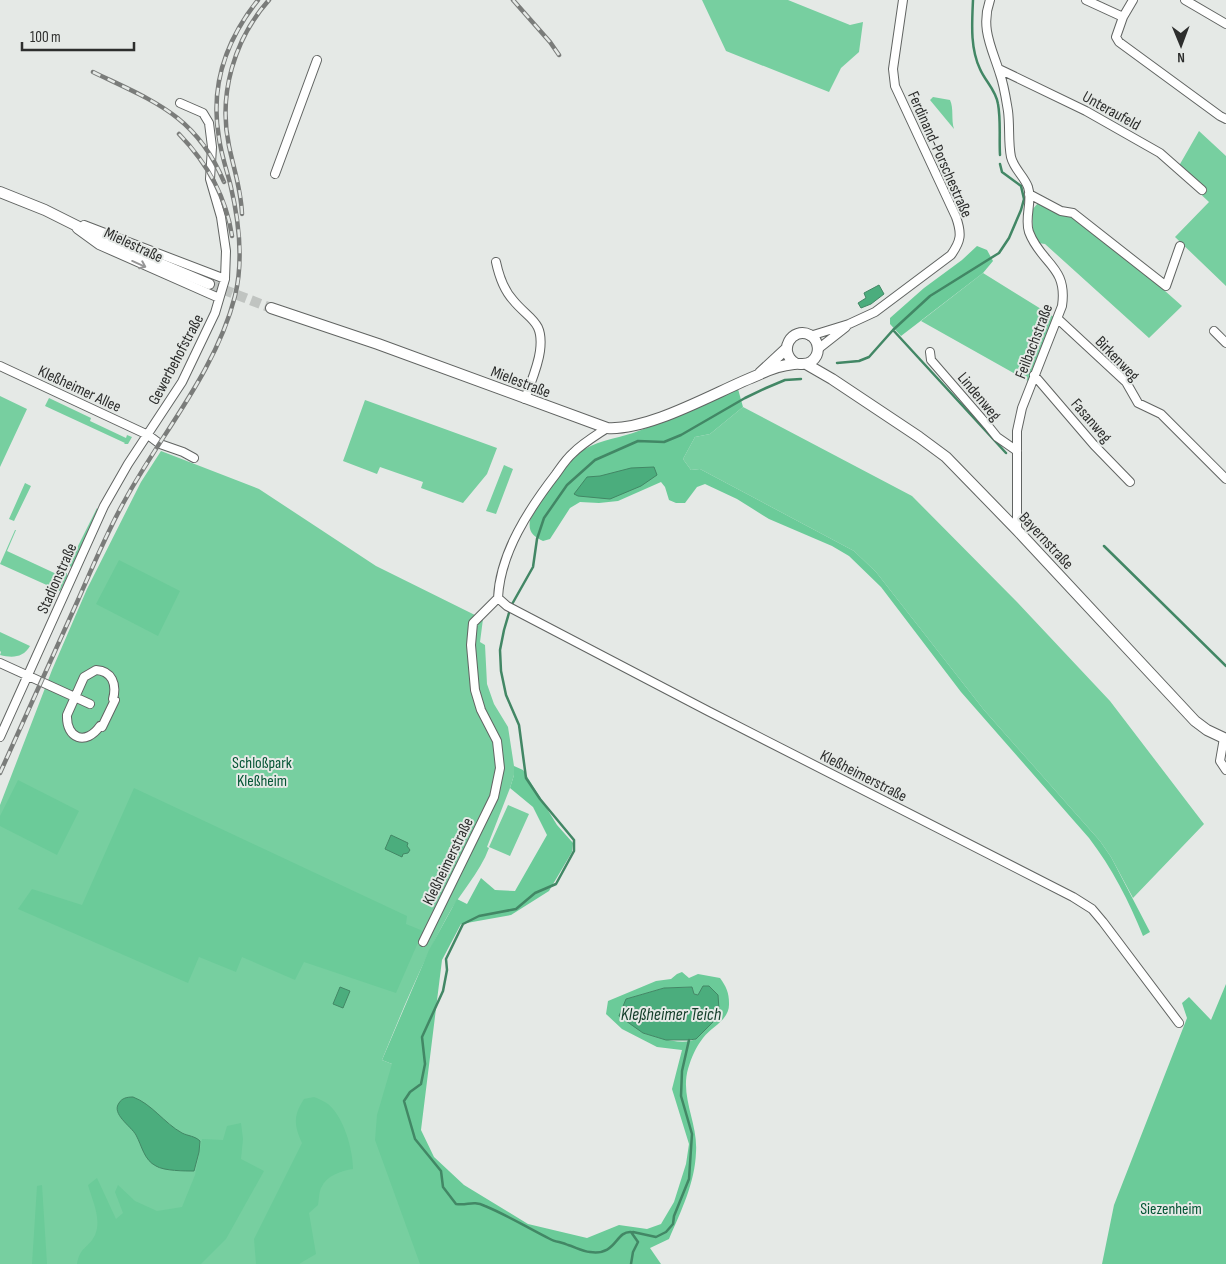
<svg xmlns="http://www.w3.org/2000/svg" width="1226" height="1264" font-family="'Sofia Sans Condensed',sans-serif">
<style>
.green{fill:#77cfa0}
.forest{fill:#6bcb99;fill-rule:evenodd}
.water{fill:#4bad7d;stroke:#428765}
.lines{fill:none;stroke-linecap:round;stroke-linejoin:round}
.stream{stroke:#428765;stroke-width:2.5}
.tertiary-tunnel{stroke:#c0c4c1;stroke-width:10;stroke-dasharray:10 5;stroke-linecap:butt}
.minor-casing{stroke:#616462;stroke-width:10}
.tertiary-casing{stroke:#616462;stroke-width:12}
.minor{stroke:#fff;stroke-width:8}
.tertiary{stroke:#fff;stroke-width:10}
.rail-casing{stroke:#7a7c7a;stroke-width:4.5}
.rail{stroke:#e5e9e6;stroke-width:2.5;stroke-dasharray:8;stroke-linecap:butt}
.oneway{stroke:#969696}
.labels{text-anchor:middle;stroke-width:4;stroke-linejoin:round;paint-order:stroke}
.street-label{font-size:16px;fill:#2d2e2d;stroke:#e5e9e6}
.park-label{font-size:16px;fill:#065636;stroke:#e5e9e6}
.water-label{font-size:18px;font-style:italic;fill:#133d29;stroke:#e5e9e6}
</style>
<rect width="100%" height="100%" fill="#e5e9e6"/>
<path class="green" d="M702,0H788L850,25L863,22L859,52L841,68L829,92L726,51Z
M933,97L950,100C954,108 951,120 954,129L930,100Z
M1199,131L1226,156V286L1175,237L1209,202L1176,171Z
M1038,203L1060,215L1071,216L1129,259L1182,306L1149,338L1045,244L1038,243L1033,231L1032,210Z
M983,273L1054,317L1028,381L921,321Z
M0,396L27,409L0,467Z
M49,398L91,418L90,421L126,438L127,435L132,437L128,444H124L125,443L45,406Z
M365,400L497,448L487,474L463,503L421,488L423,482L380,467L377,474L343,461Z
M743,407L912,496L1017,602L1110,701L1204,824L1133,898L1111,857L1100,841L984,710L876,572L854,551L700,469L691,470L683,459L695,437L710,434Z
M161,451L259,489L376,566L483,619L480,642L485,645L487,684L494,704L508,727L514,766V775L510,788L487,847L489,848C480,873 459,894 447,917C422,963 402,1011 382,1060L392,1064L415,1157L587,1264H0V805L52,670L87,589L141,482Z
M504,465L513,469L496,514L486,511Z
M25,483L31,486L14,521L9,519Z
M97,508L98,510L74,562L72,567L68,566Z
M15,530H16L7,551L63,577L65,573H67V577L60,591L0,564Z
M0,632L30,646C23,658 12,658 0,655L1,652L0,651Z
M508,805L529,814L510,856L489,847Z"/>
<path class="forest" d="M977,246L987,250L993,261L983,273L901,336L890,324V318L924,288L962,260Z
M738,389L743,407L710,434L695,437L683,459L691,470L700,469L854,551L876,572L984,710L1100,841L1111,857L1150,932L1143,936C1129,901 1112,868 1089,838L961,692L881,587L849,556L832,546L769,519L737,499L705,484L697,487L685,503H676L669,500L665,487L661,482L618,501L599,503L580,502L570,508L550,539L543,541C533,536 528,532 530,520C544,497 558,470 579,453C594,441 615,439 633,433C669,420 703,405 738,389Z
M119,560L180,591L158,636L96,604Z
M514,766L523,770L557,825L573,843L572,852L549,891L511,915L461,924L442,960L421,1130L434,1157L464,1185L528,1224L587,1238L619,1225L647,1229L661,1224L674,1202L686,1164L689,1144L672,1089L682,1050L657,1047L622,1029L606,1014L608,1001L656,981L671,979L677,974L682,972L689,978L698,974L720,978C726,986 729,993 729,1003C730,1020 712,1026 703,1038C696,1047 691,1058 688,1069C680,1097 698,1123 696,1152C695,1183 681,1211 669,1239L650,1248L661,1264H420L375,1140L377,1115L392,1064L382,1060L429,950L457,899L467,904L481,878L495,890L515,891L547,835L533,807L510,788L514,775ZM692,987L694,994L699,995L714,1021C708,1026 703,1033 697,1038C684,1047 657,1037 643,1033L626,999L664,988Z
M18,780L79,811L57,855L0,826V816Z
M134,788L407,916L406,924L423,931L396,993L304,962L295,980L242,957L236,972L199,957L188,983L18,909L32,889L82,905Z
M1226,984V1264H1102L1114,1205L1187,1018L1182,1003L1189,997L1211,1020Z
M314,1097C319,1099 324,1101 328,1104C344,1117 353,1150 353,1169C341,1171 327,1175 321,1188C319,1192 319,1200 318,1205L309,1213L316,1254L299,1264H256L254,1239L302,1143C294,1125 293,1116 304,1099Z
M241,1123L243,1139L241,1159L264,1171L226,1239L201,1264H77C80,1246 89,1248 95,1235C102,1219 92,1200 88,1185L97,1178L116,1219L123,1213L115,1192L118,1185L135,1201L157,1211L182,1207L195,1175L202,1139L223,1140L227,1126Z
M42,1185L47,1264H32L37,1186Z"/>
<path class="water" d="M879,285L884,294L871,304L861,308L858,303L866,298L864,293Z
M654,467L657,475L641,486L610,499L578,496L574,494L587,477L600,476L631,468Z
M391,835L408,843L407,846L410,850L408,853L403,854L402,857L385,849Z
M703,986H709L718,995L719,1009L714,1021L696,1039L689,1040H666L643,1033L619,1016L626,999L664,988L692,987L694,994L698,995Z
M340,987L350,991L343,1008L333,1004Z
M133,1097C152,1104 164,1123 182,1133C188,1136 195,1136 200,1141L199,1152L194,1171C185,1171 164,1171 156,1166C144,1160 142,1146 136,1135C131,1126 111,1114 119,1103C122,1098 127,1097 133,1097Z"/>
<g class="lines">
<path class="stream" d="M973,0C972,23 970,48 980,69C985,81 996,90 998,104C1001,120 999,138 1000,155
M893,330L1006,453
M837,363L859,361L869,357L893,330L930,296L999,253L1009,238L1021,210L1024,199L1021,186L1002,172L1000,164
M1104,546L1226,666
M633,1232L656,1237L666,1232L673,1224L674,1216L689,1179L692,1134L681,1096L682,1071L689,1040
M631,1264L633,1252L638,1242L631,1232C615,1231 617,1256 590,1252C582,1251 575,1247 568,1245C562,1242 555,1242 550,1239C528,1228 507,1215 485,1206C472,1200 468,1206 456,1204L443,1187L441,1171L415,1139L404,1101L410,1092L421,1084L425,1064L422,1037L443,991L447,970L446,959L463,924L479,916L516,909L535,893L556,884L574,851V840L540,799L526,778L519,725L506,695L501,671L500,650L504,630L511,606L533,567L537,539L544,518L567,485L595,460L638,441L664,442L681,435L745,398L766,388L785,380L801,379"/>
<path class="tertiary-tunnel" d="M209,284L271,308"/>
<g class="minor-casing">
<path id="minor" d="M990,0C980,28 992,48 1000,74C1004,85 1006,99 1008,111C1010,126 1008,142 1011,157C1014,169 1024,176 1028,187C1033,201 1024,218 1029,232C1041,264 1068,266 1062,306L1022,408L1017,431V530
M1086,0L1123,17L1133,0
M1185,0L1226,24
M1123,17L1116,37L1119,42L1220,116L1226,119
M999,69L1086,111L1160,153L1202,190
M275,174L317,60
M1029,194L1061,211L1073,213L1166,286L1180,246
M84,225L225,279
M77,229L99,245L219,298
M496,262C499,276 503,289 513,300C529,320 544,320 540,351C538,367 530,384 525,399
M1058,319L1126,382L1138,403L1161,414L1226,479
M1214,331L1226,343
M810,336L849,324L875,312L951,255C961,241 962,234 956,217L895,86L893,69L903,0
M818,349L846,327
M930,352L931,360L989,427L997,437L1017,451
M0,366L148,435L160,444L183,452L194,458
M1034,375L1094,445L1130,482
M498,598L507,606L708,711L1073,897L1092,909L1103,922L1179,1023
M0,663L90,704
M96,670C112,671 117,684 113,699L115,700L102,727L100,726C86,746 66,739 67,715L84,677Z
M0,737L104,506L128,464L182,382L215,313L225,279L226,251L221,217L210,179L212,147L209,123L203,113L180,103
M1224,738L1220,761L1226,770
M423,942L494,797L500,768L497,741L481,710L475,690L471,645L473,623L498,598C500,553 529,509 556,474C561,467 566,459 573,453C583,443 595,436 607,428"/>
</g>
<g class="tertiary-casing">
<path id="tertiary" d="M0,192L45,210L113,244L209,284
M271,308L378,344L607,428C650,431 717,391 758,375C768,370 783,365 794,364C801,363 806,366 812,361C821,354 819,340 810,335C792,326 777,351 795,363
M806,364L832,379L919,437L946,457L1017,530L1195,721L1207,730L1226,739
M760,373L787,348"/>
</g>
<use href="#minor" class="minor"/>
<use href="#tertiary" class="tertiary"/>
<g class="rail-casing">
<path id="rail" d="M513,0L550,42L559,55
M93,72C153,101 196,115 224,182
M179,134C207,163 226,196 232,236
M242,214C241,189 234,170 229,146C218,95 234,39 269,0
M0,773C26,716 52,658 78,600C93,566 107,532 125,500C161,434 216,371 235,296C244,259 239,220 230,183C226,168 221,153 219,138C210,87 226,40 258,0"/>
</g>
<use href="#rail" class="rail"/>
</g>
<defs><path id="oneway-shaft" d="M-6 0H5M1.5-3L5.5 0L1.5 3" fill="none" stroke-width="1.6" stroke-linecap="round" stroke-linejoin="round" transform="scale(1.25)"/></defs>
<use class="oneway" href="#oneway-shaft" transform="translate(139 264) rotate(24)"/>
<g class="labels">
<g class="street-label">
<text transform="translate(1112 110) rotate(29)" y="6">Unteraufeld</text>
<text transform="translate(941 154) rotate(66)" y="6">Ferdinand-Porschestraße</text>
<text transform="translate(134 244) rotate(25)" y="6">Mielestraße</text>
<text transform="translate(1033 341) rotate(-69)" y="6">Feilbachstraße</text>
<text transform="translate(1118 358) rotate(46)" y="6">Birkenweg</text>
<text transform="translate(175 359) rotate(-62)" y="6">Gewerbehofstraße</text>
<text transform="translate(521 381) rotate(21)" y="6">Mielestraße</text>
<text transform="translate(80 388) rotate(25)" y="6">Kleßheimer Allee</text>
<text transform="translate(980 396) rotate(50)" y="6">Lindenweg</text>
<text transform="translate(1092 420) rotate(49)" y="6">Fasanweg</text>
<text transform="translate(1047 540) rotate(47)" y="6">Bayernstraße</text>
<text transform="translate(56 578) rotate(-66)" y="6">Stadionstraße</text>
<text transform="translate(864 775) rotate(27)" y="6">Kleßheimerstraße</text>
<text transform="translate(447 861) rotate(-64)" y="6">Kleßheimerstraße</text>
</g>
<g class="park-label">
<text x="262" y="768">Schloßpark<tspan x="262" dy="18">Kleßheim</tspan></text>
<text x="1171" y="1214">Siezenheim</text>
</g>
<g class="water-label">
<text x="671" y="1020">Kleßheimer Teich</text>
</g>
</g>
<g transform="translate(1181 45) rotate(179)" stroke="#e5e9e6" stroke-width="4" paint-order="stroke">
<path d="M0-4L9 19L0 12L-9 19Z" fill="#2d2e2d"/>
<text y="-8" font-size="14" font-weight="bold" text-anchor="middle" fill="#2d2e2d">N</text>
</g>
<path d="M22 42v8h112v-8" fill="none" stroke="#2d2e2d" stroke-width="2.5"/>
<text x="30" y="42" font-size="15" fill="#2d2e2d" stroke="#e5e9e6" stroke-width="4" paint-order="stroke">100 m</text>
</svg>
